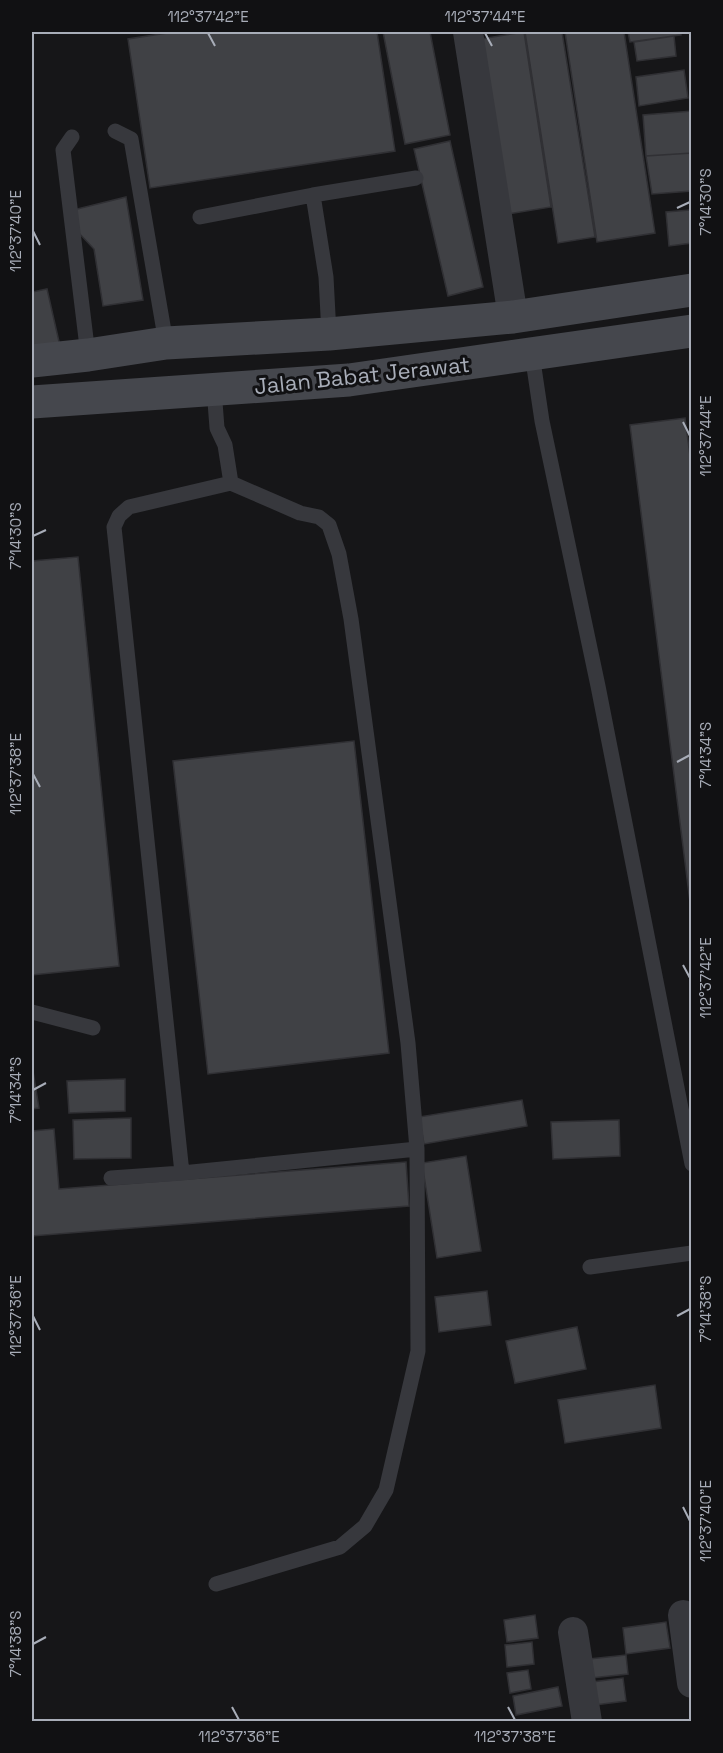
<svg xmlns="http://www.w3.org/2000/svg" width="723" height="1753" font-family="'Space Grotesk',sans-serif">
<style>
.building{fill:#404145;stroke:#303034;stroke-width:1.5}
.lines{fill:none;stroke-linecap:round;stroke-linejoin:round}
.service{stroke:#37383d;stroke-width:15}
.minor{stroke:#37383d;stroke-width:30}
.secondary{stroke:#45474d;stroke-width:33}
.ticks{fill:none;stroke:#a8adb8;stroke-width:2}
.labels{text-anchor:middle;stroke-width:6;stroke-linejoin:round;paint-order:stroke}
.street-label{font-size:22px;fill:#a8adb8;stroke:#111113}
.neatline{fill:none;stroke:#a8adb8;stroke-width:2}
.ticks-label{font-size:15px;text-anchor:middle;fill:#a8adb8}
</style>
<rect width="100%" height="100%" fill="#161618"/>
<path class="building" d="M174,32H377L395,151L150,188L128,39Z
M383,32H430L450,135L405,144Z
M524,32L551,207L502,215L474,40Z
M525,32H562L595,237L558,243Z
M565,32H624L655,233L597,242Z
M628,32H680L681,35L630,42Z
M674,36L676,56L637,61L634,42Z
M684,70L688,98L639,106L636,77Z
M692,111V153L646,156L643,115Z
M450,141L483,287L448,296L414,149Z
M692,153V191L652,194L646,156Z
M126,197L143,300L103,306L94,249L76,230L73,210Z
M690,210L692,243L669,246L666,212Z
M47,289L60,346L32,353V292Z
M685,418L692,471V918L630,425Z
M78,557L119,966L32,975V561Z
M354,741L389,1053L208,1074L173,761Z
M32,1065L39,1108L32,1109Z
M125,1079V1111L69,1113L67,1081Z
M522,1100L527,1126L424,1144L419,1117Z
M131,1118V1158L74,1159L73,1120Z
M619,1120L620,1156L553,1159L551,1122Z
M54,1129L59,1189L406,1162L409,1206L32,1236V1131Z
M466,1156L481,1251L437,1258L422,1163Z
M487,1291L491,1325L439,1332L435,1297Z
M577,1327L586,1369L515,1383L506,1341Z
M655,1385L661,1428L565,1443L558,1400Z
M535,1615L538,1638L507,1642L504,1620Z
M666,1622L670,1648L626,1654L623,1628Z
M532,1642L534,1664L507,1667L505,1645Z
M626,1655L628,1674L582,1679L580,1660Z
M528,1670L531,1689L510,1693L507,1673Z
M623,1678L626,1701L587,1706L584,1683Z
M558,1687L562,1706L516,1715L513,1696Z"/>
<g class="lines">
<path class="service" d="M115,131L131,139L166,343
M72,137L63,150L88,355
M313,195L416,178
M200,217L313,195L326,277L329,334
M532,354L542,421L598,686L692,1164
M212,389L215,402L217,428L225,445L231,483L129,507L119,516L114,527L182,1173L417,1149L408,1043L351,619L339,554L329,525L319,517L300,513L231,483
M32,1012L93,1028
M111,1178L182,1173
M590,1267L692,1253
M216,1584L340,1547L365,1526L386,1490L418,1351L417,1149"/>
<path class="minor" d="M468,32L513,317
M683,1615L692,1683
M573,1632L587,1722"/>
<path class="secondary" d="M32,361L88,355L166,343L329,334L513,317L692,290
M32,402L349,380L692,331"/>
</g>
<path class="ticks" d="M208,33L215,46M485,33L492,46M677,208L690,202M33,231L40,245M683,422L690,436M33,536L46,530M677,762L690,755M33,774L40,787M683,965L690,978M33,1090L46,1083M33,1316L40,1330M677,1316L690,1309M683,1507L690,1521M33,1644L46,1637M232,1707L239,1720M508,1707L515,1720"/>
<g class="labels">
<g class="street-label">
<text transform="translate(362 375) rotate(-6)" y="8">Jalan Babat Jerawat</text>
</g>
</g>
<rect width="723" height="1753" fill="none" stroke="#111113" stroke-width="66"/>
<rect x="33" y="33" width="657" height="1687" class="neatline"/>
<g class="ticks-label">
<text x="208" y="22">112°37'42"E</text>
<text x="485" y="22">112°37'44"E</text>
<text transform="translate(706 202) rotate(-90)" y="5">7°14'30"S</text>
<text transform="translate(16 231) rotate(-90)" y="5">112°37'40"E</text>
<text transform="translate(706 436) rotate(-90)" y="5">112°37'44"E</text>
<text transform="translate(16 536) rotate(-90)" y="5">7°14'30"S</text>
<text transform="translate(706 755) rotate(-90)" y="5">7°14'34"S</text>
<text transform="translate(16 774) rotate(-90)" y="5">112°37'38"E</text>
<text transform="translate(706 978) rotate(-90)" y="5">112°37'42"E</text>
<text transform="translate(16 1090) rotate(-90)" y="5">7°14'34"S</text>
<text transform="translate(706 1309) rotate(-90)" y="5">7°14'38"S</text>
<text transform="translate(16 1316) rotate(-90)" y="5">112°37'36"E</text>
<text transform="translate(706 1521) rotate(-90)" y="5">112°37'40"E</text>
<text transform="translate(16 1644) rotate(-90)" y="5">7°14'38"S</text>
<text x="239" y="1742">112°37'36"E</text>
<text x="515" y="1742">112°37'38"E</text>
</g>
</svg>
